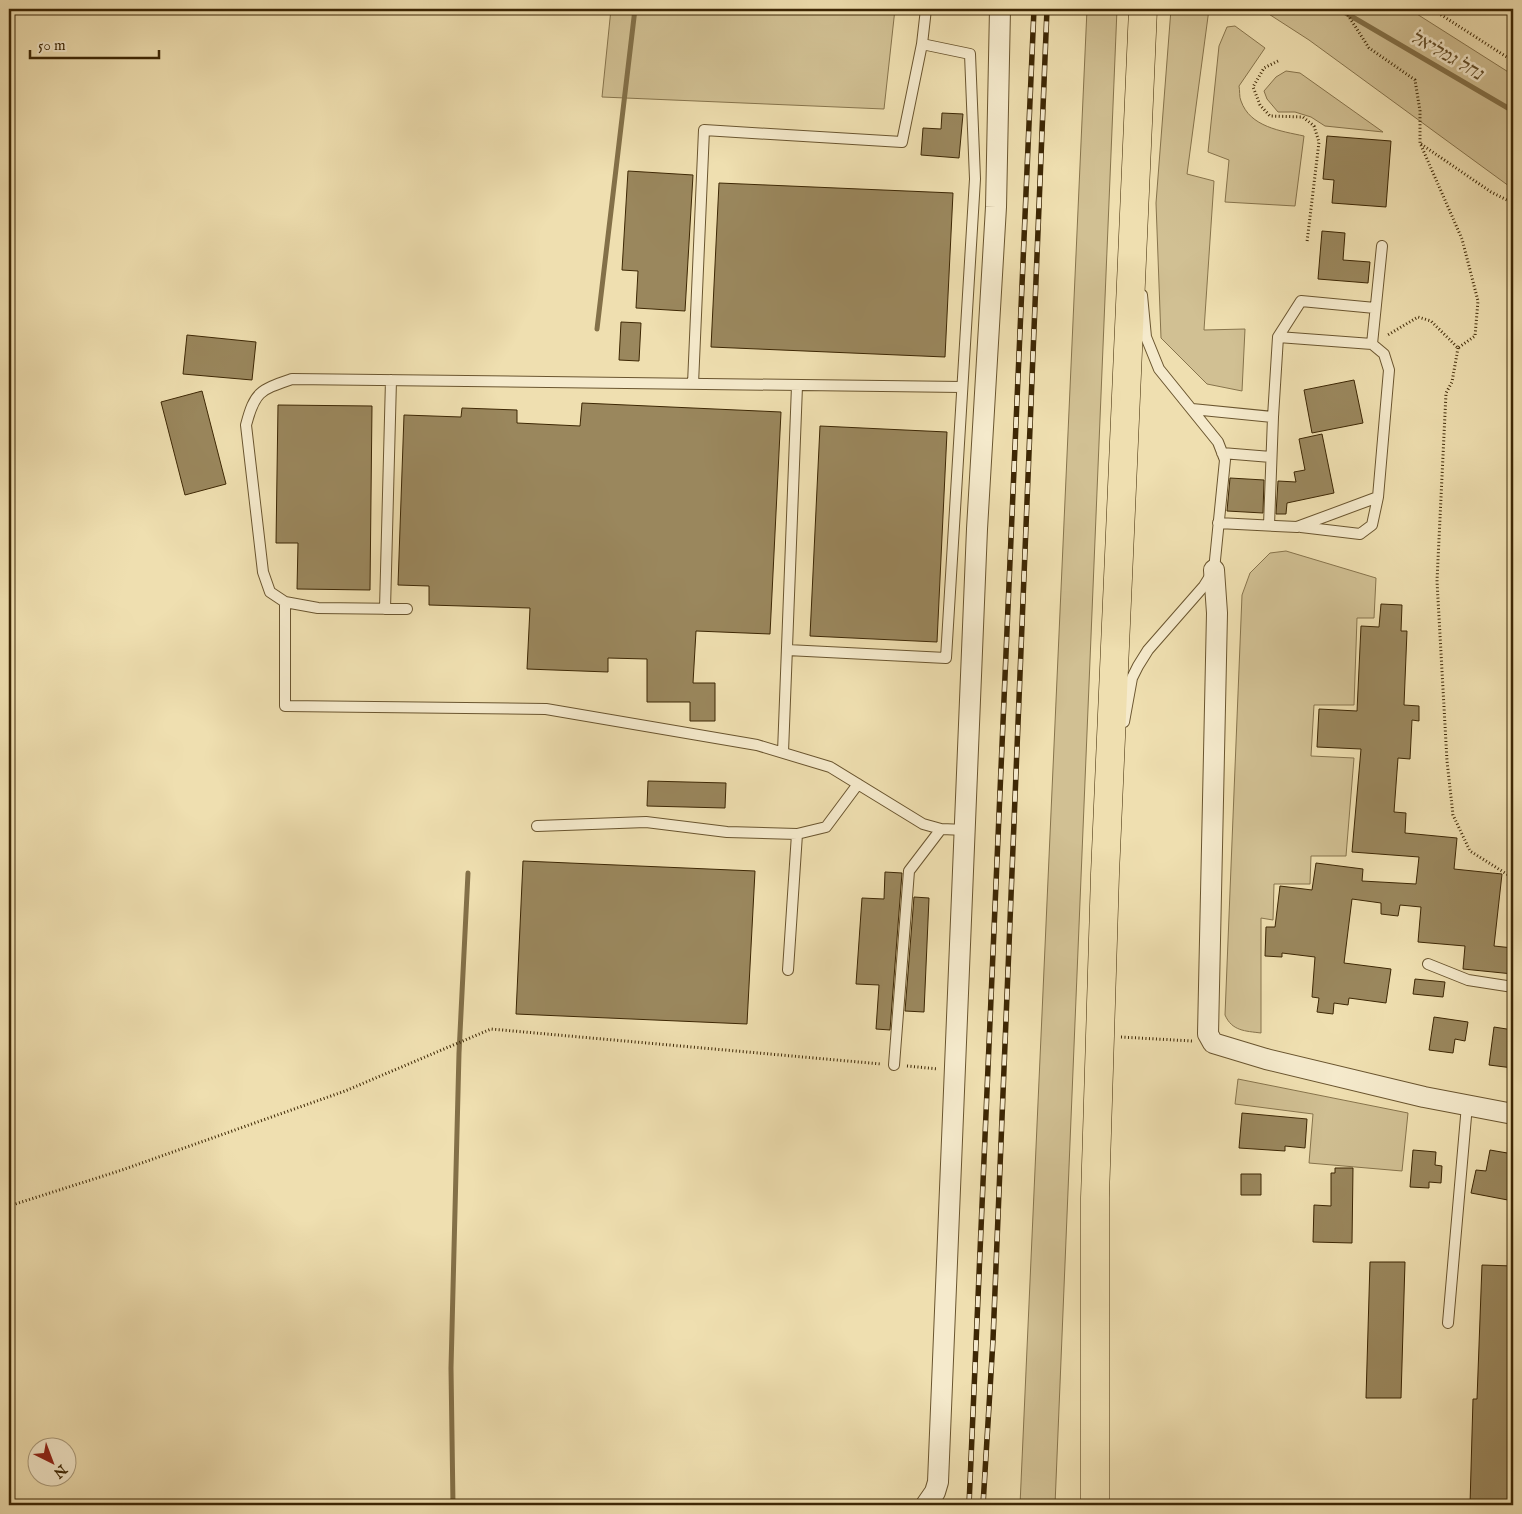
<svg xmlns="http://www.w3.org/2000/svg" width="1522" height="1514" font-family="'IM FELL English','Frank Ruhl Libre',serif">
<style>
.green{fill:#d1c093;stroke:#87744c}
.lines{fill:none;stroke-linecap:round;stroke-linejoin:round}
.stream{stroke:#837048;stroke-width:5}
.building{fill:#9a875d;stroke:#3d2704}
.lane-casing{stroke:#6a552f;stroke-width:12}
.street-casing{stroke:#6a552f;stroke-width:22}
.primary-casing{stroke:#3d2704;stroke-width:29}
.path{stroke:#3d2704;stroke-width:3;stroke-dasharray:1 2.5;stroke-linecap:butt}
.lane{stroke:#f5eacc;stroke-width:10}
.street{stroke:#f5eacc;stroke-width:20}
.primary{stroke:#efdfb0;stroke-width:28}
.rail-casing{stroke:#3d2704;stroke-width:5.5}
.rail{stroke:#f5eacc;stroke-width:4;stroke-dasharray:11;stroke-linecap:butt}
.labels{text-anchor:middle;stroke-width:5;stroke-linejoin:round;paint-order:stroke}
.water-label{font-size:19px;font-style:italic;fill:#604b26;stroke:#f5eacc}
</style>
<rect width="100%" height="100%" fill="#efdfb0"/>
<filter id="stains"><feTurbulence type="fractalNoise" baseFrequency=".004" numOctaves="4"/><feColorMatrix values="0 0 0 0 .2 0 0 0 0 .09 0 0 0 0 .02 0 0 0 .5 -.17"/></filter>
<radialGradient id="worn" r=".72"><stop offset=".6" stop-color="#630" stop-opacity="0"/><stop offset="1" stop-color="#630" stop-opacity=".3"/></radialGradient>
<path class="green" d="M611,9H895L884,109L602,97Z
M1087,9H1117L1055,1505H1020Z
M1171,9H1209L1187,174L1214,181L1204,330L1245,329L1242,391L1207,384L1161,338L1156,203Z
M1261,9H1409L1513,75V189L1309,40Z
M1235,26L1265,48L1239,86C1240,90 1239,97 1241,101C1250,127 1281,131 1304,136L1295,206L1225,202L1229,160L1208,152L1219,46L1227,27Z
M1286,71L1300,73L1383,132L1325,126L1311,117L1295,112H1278L1267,99L1264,91L1276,77Z
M1286,551L1376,578L1374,618H1357L1354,705H1314L1311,756L1354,758L1346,856H1311L1310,884H1274L1273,920L1261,918V1033C1245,1031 1232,1031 1225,1015L1242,595L1250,573L1270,553Z
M1238,1079L1408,1113L1402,1171L1309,1163L1313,1114L1235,1104Z"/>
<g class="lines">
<path class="stream" d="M1339,9L1513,111
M597,329L635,9
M453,1505L451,1368L459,1053L468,873"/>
</g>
<path class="building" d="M942,113L963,114L959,158L921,155L923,128L941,129Z
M1327,136L1391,141L1386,207L1332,203L1334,180L1323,179Z
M628,171L693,175L685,311L636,308L638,271L622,270Z
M719,183L953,193L945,357L711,347Z
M1322,231L1345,233L1343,260L1370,262L1368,283L1318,279Z
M621,322L641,323L639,361L619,360Z
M187,335L256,342L252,380L183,374Z
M1354,380L1363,423L1312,433L1304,390Z
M202,391L226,484L185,495L161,402Z
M582,403L781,412L770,634L696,631L693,683H715V721H690V702H647V659L608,658V672L527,669L530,608L429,605V586L398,585L404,415L461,417L462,408L517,410V423L580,426Z
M278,405L372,406L370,590L297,589L298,543H276Z
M820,426L947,432L937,642L810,636Z
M1322,434L1334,493L1287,503L1286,514H1276L1278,481L1296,482L1294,472L1305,470L1299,439Z
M1230,478L1264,480L1263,513L1227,511Z
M1381,604L1402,605L1401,631H1407L1404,705L1419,706V721L1412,720L1410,759L1398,758L1394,812L1406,813L1405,833L1457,838L1454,869L1502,874L1494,946L1513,948V974L1463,969L1465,946L1418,942L1421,907L1400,905L1398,916L1381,914V903L1352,899L1344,963L1391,969L1386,1003L1349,998L1348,1005L1334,1003L1333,1014L1317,1012L1319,998L1312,997L1315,957L1282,953V957L1265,956L1266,927H1275L1280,886L1312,890L1316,863L1363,869L1362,881L1416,884L1419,857L1352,852L1361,749L1317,747L1319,709L1357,711L1361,626L1379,627Z
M648,781L726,783L725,808L647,806Z
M523,861L755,871L747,1024L516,1014Z
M885,872L902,873L890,1030L876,1029L879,985L856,984L862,898L884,899Z
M914,897L929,898L924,1012L905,1011Z
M1415,979L1445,982L1443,997L1413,994Z
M1434,1017L1468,1022L1465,1041L1455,1039L1453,1053L1429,1050Z
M1494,1027L1513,1030V1068L1489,1065Z
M1242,1113L1307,1119L1305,1148L1285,1146V1151L1239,1148Z
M1413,1150L1436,1152L1435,1165L1442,1166L1441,1183L1429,1182V1188L1410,1187Z
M1490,1150L1513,1154V1201L1471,1193L1476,1170L1486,1171Z
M1335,1168H1353L1352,1243L1313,1242L1314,1205L1331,1206V1173H1335Z
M1241,1174H1261V1195H1241Z
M1370,1262H1405L1401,1398H1366Z
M1482,1265L1513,1266V1505H1470L1473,1399H1477Z"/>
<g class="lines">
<g class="lane-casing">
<path id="lane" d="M1278,337L1301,301L1375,308
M1372,344L1382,246
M693,384L704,130L902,142L922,44L926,9
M1192,409L1273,417L1278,337L1372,344L1384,354L1389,370L1378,497L1297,527L1218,523
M1222,453L1271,457
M1269,525L1273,417
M1301,527L1360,534L1372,525L1378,497
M285,602V706L546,709L757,745L830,767L923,824L941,829L966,830
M385,609L391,380
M407,609L318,608L285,602L270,592L263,572L246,425C255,391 260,390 292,379L962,387
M787,650L946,658L975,179L970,54L922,44
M1124,722L1132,678L1138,666L1148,650L1204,586L1214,570L1225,460L1218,442L1159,369L1146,337L1142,295
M783,752L797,386
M537,826L646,822L727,832L797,834L826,827L858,784
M1428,964L1468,980L1513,987
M788,970L797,834
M894,1065L909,871L941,829
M1448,1323L1467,1105"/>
</g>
<g class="street-casing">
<path id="street" d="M1214,570L1217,613L1208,1034L1213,1043L1266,1059L1424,1097L1513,1114
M926,1505L935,1492L938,1482L977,529L996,207L1000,9"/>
</g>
<g class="primary-casing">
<path id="primary" d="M1095,1505V1198L1105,874L1143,9"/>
</g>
<path class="path" d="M1344,9L1369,48L1415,80L1420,111V143L1462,239L1478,301L1475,336L1458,348L1431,321L1418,317L1386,336
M1432,9L1513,61
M1278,61L1264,68L1253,87L1260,105L1270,116L1303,117L1314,126L1319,142L1307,242
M1421,144L1491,192L1513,203
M1458,348L1452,382L1446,393L1437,581L1447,761L1453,815L1470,851L1513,878
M1121,1037L1192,1041
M907,1066L938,1069
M9,1206L122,1170L345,1091L491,1029L881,1064"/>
<use href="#lane" class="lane"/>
<use href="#street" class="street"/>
<use href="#primary" class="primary"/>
<g class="rail-casing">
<path id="rail" d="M969,1505L1034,9
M983,1505L993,1340L1047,9"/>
</g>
<use href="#rail" class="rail"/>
</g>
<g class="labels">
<g class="water-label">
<text transform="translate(1447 54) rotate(30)" y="7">נחל גמליאל</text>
</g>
</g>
<rect width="1522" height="1514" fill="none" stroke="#efdfb0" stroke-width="30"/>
<rect x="10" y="10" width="1502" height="1494" fill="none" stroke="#3d2704" stroke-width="2.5"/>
<rect x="15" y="15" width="1492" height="1484" fill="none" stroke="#3d2704"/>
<g transform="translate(52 1462) rotate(138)"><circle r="24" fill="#f5eacc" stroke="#ab9c7c"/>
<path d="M0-4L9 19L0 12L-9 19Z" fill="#8f2418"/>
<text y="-8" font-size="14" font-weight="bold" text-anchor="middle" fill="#3d2704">N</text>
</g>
<path d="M30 50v8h129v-8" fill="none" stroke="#3d2704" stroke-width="2.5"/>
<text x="38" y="50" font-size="15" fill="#3d2704" stroke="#f5eacc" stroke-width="4" paint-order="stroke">50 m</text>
<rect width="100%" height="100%" filter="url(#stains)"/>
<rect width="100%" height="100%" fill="url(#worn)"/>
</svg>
